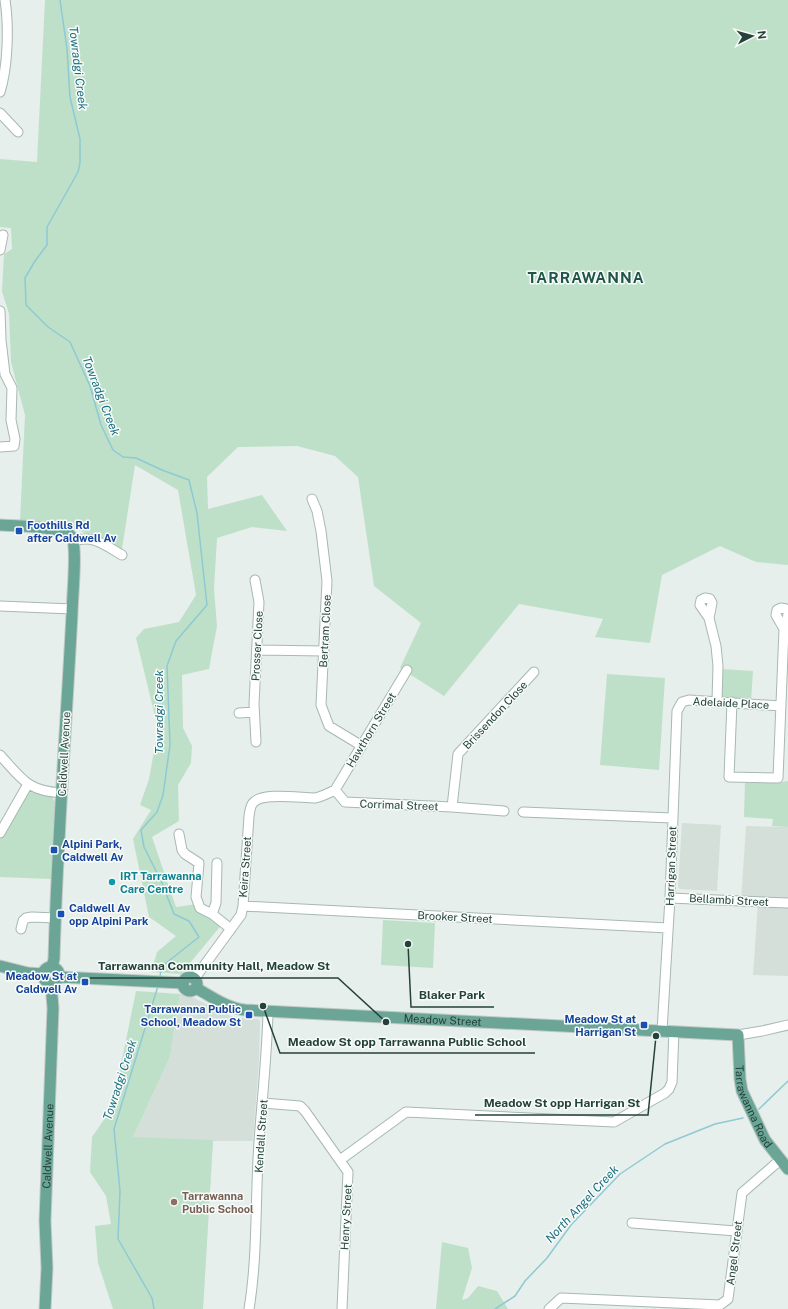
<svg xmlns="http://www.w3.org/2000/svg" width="788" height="1309" font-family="'Public Sans',sans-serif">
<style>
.built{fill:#d4dfda}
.green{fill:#bfe0c8}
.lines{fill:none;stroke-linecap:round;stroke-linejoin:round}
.stream{stroke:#8ec9d4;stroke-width:1.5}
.minor-casing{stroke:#a8b8b2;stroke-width:11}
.major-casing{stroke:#c2cac8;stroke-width:13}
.minor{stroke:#fff;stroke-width:9}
.major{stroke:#6aa596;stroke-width:11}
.transit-dot{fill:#1a4fb4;stroke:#f7fbf9;stroke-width:1.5}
.culture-dot{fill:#0f9aa8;stroke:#f7fbf9;stroke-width:1.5}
.education-dot{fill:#8d6e63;stroke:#f7fbf9;stroke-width:1.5}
.labels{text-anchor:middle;stroke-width:3;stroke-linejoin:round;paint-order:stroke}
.transit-label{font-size:11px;font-weight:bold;fill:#164399;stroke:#f7fbf9;text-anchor:start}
.street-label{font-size:11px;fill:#24423a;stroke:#f7fbf9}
.culture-label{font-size:11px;font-weight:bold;fill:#0d838f;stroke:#f7fbf9;text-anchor:start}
.education-label{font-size:11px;font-weight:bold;fill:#785e54;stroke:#f7fbf9;text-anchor:start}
.water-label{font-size:12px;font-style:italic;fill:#1c6f80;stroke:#f7fbf9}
.district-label{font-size:15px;font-weight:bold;letter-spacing:1px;fill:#1f5548;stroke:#f7fbf9}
.leader{fill:none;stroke:#24423a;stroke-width:1.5}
.callout-dot{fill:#24423a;stroke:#f7fbf9;stroke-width:1.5}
.callout-label{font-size:12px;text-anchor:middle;font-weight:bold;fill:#24423a;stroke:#f7fbf9;stroke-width:3;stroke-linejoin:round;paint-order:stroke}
</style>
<rect width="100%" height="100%" fill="#e6efeb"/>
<path class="built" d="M682,823L721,825L717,891L680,889L678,887Z
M746,826L788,827V976L753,975L758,902L741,901Z
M180,994L192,997L233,1017L258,1019L260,1021L259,1061L253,1141H213L203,1309L133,1137L170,1057Z"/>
<path class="green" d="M45,0H788V565L756,562L720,546L662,575L650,643L595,637L603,619L519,604L444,696L400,668L421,623L374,586L358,477L335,456L297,446L238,447L207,477L208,509L262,495L287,531L252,527L217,538L214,589L217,626L209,669L182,675L183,728L192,746L191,763L178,785L179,821L152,837L176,907L197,904L223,923L181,974L151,972L157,952L176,936L149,917L133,839L151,810L140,805L149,779L158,729L136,638L144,629L179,622L196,595L178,490L135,465L122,549L76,529L49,523L20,521L25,415L11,362L9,314L2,291L4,254L12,249L11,228L0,227V159L37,162Z
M721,669L753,671L751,701L722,699L720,695Z
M607,674L665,678L659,770L600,765Z
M788,781V827L772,826L773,819L744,817L745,783H776Z
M31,792L52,797L55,802L51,879L0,877V839L25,794Z
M383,920L435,923L433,968L381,965Z
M136,991L180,994L170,1057L133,1137L213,1140L203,1309H113L98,1263L95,1226L111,1224L106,1196L90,1172L92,1137L112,1108Z
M442,1242L468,1248L472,1268L462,1300L468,1298L478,1286L497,1291L508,1309H436Z"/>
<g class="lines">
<path class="stream" d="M60,0L67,49L70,97L80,139V163L78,172L47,227V245L35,261L25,278L26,305L48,327L70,342L90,386L101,425L113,450L123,457L136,458L162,470L189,480L197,513L207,605L176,641L167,666L170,745L163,795L157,812L141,830L144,847L162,883L174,914L189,921L199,937L161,967L160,978
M759,1109L788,1081
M154,1309L152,1298L118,1239L120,1191L114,1129L158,986
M495,1309L515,1296L525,1281L547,1258L571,1225L620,1174L665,1144L715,1124L743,1118"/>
<g class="minor-casing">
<path id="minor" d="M0,92C8,67 9,26 5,0
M0,113L18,132
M0,250L3,235
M0,311L1,340L5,374L12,388L11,420L15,439L14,446L0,447
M312,499L317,511L321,531L327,581L321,705L329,726L362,746
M74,541C93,534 106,546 122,555
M255,580L259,602L254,704L256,742
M0,606L72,609
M709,618L712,603L710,599L705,598L701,600L700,605L709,618L716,646L718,666L717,701
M784,629L776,615L777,610L781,608L786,609L788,612
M257,650L324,651
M732,702L729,777L778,778L784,629L788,615
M239,713L254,712
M0,755C22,779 27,791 62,793
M335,790L407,670
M452,807L458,754L534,672
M523,812L672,818
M0,833L28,784
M179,834L182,850L185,854L199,863L196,897L200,908L212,914L231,929
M670,898L788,903
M243,906L668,928
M212,914L216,903L217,863
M21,929L23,921L26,918L32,917L55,918
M195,978L241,915L243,906L249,816C250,811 250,805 254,802C263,792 301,798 315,798C321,797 329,793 335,790L345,802L452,807L504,811
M662,1031L670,898L677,711L682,702L689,700L781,706
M738,1035L762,1031L788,1025
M263,1103L300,1106L305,1111L348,1172L342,1309
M340,1160L406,1112L614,1122L665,1093L669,1089L672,1082L674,1031
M632,1223L736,1231
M249,1309C258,1254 255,1198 259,1142C262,1099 267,1055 268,1012
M549,1309L561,1298L720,1305L728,1299L742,1193L780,1160"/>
</g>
<g class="major-casing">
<g id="major">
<path d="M0,525C14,526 62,526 71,536C78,544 72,600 72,614C66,729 57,844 54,959L52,967"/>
<path d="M0,966L28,973L43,974"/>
<circle cx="51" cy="975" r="8"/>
<circle cx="190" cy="984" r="7"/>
<path d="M60,977L183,983"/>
<path id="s1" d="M196,988C212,997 227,1008 245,1010L738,1035L740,1079L742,1091L765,1140L788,1169"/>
<path id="s2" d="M45,1309L47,1268L45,1221L53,1008L51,984"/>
</g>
</g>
<use href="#minor" class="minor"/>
<use href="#major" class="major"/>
</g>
<g class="transit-dot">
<rect x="15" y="527" width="8" height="8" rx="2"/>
<rect x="50" y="846" width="8" height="8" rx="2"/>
<rect x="57" y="910" width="8" height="8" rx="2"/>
<rect x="81" y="978" width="8" height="8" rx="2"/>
<rect x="245" y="1011" width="8" height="8" rx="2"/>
<rect x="640" y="1021" width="8" height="8" rx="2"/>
</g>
<circle class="culture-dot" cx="112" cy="882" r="4"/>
<circle class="education-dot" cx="174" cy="1202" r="4"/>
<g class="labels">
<g class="transit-label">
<text x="27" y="529">Foothills Rd<tspan x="27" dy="13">after Caldwell Av</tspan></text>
<text x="62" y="848">Alpini Park,<tspan x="62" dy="13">Caldwell Av</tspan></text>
<text x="69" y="912">Caldwell Av<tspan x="69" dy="13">opp Alpini Park</tspan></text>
<text x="77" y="980" text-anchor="end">Meadow St at<tspan x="77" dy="13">Caldwell Av</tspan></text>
<text x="241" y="1013" text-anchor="end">Tarrawanna Public<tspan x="241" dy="13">School, Meadow St</tspan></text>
<text x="636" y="1023" text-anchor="end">Meadow St at<tspan x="636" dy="13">Harrigan St</tspan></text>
</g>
<g class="street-label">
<text transform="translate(325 631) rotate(-87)" y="4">Bertram Close</text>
<text transform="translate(257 646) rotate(-87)" y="4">Prosser Close</text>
<text transform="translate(731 703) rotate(3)" y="4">Adelaide Place</text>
<text transform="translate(495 715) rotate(-47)" y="4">Brissendon Close</text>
<text transform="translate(371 730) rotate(-59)" y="4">Hawthorn Street</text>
<text transform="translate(64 754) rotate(-87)" y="4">Caldwell Avenue</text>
<text transform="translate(399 805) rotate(2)" y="4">Corrimal Street</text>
<text transform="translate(671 866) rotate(-88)" y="4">Harrigan Street</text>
<text transform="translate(245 867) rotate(-86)" y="4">Keira Street</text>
<text transform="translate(729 900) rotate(3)" y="4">Bellambi Street</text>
<text transform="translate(455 917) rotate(3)" y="4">Brooker Street</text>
<text dy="4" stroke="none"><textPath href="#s1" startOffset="252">Meadow Street</textPath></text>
<text dy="4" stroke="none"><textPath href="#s1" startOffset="622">Tarrawanna Road</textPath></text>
<text transform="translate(261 1136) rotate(-86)" y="4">Kendall Street</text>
<text dy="4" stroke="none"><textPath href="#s2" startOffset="163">Caldwell Avenue</textPath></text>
<text transform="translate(346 1217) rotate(-87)" y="4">Henry Street</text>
<text transform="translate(734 1253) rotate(-83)" y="4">Angel Street</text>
</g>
<g class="culture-label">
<text x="120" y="880">IRT Tarrawanna<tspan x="120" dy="13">Care Centre</tspan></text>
</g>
<g class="education-label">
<text x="182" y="1200">Tarrawanna<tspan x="182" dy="13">Public School</tspan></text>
</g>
<g class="water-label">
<text transform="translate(78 68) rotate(83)" y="4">Towradgi Creek</text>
<text transform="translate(101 396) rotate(69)" y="4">Towradgi Creek</text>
<text transform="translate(159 712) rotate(-90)" y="4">Towradgi Creek</text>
<text transform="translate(120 1080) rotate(-72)" y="4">Towradgi Creek</text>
<text transform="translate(582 1204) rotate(-47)" y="4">North Angel Creek</text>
</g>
<g class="district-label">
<text x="586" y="283">TARRAWANNA</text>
</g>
</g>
<path class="leader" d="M386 1022L338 978H90M408 944L411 1007H494M263 1006L280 1053H535M656 1036L648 1115H475"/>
<g class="callout-dot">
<circle cx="386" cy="1022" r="4"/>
<circle cx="408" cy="944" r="4"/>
<circle cx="263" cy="1006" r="4"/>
<circle cx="656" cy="1036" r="4"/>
</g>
<g class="callout-label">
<text x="214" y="970">Tarrawanna Community Hall, Meadow St</text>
<text x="452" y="999">Blaker Park</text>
<text x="407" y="1046">Meadow St opp Tarrawanna Public School</text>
<text x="562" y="1107">Meadow St opp Harrigan St</text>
</g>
<g transform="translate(752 36) rotate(84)" stroke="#f7fbf9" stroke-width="3" paint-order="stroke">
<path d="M0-3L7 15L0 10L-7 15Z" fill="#24423a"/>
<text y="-6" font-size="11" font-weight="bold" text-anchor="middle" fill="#24423a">N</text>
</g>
</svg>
